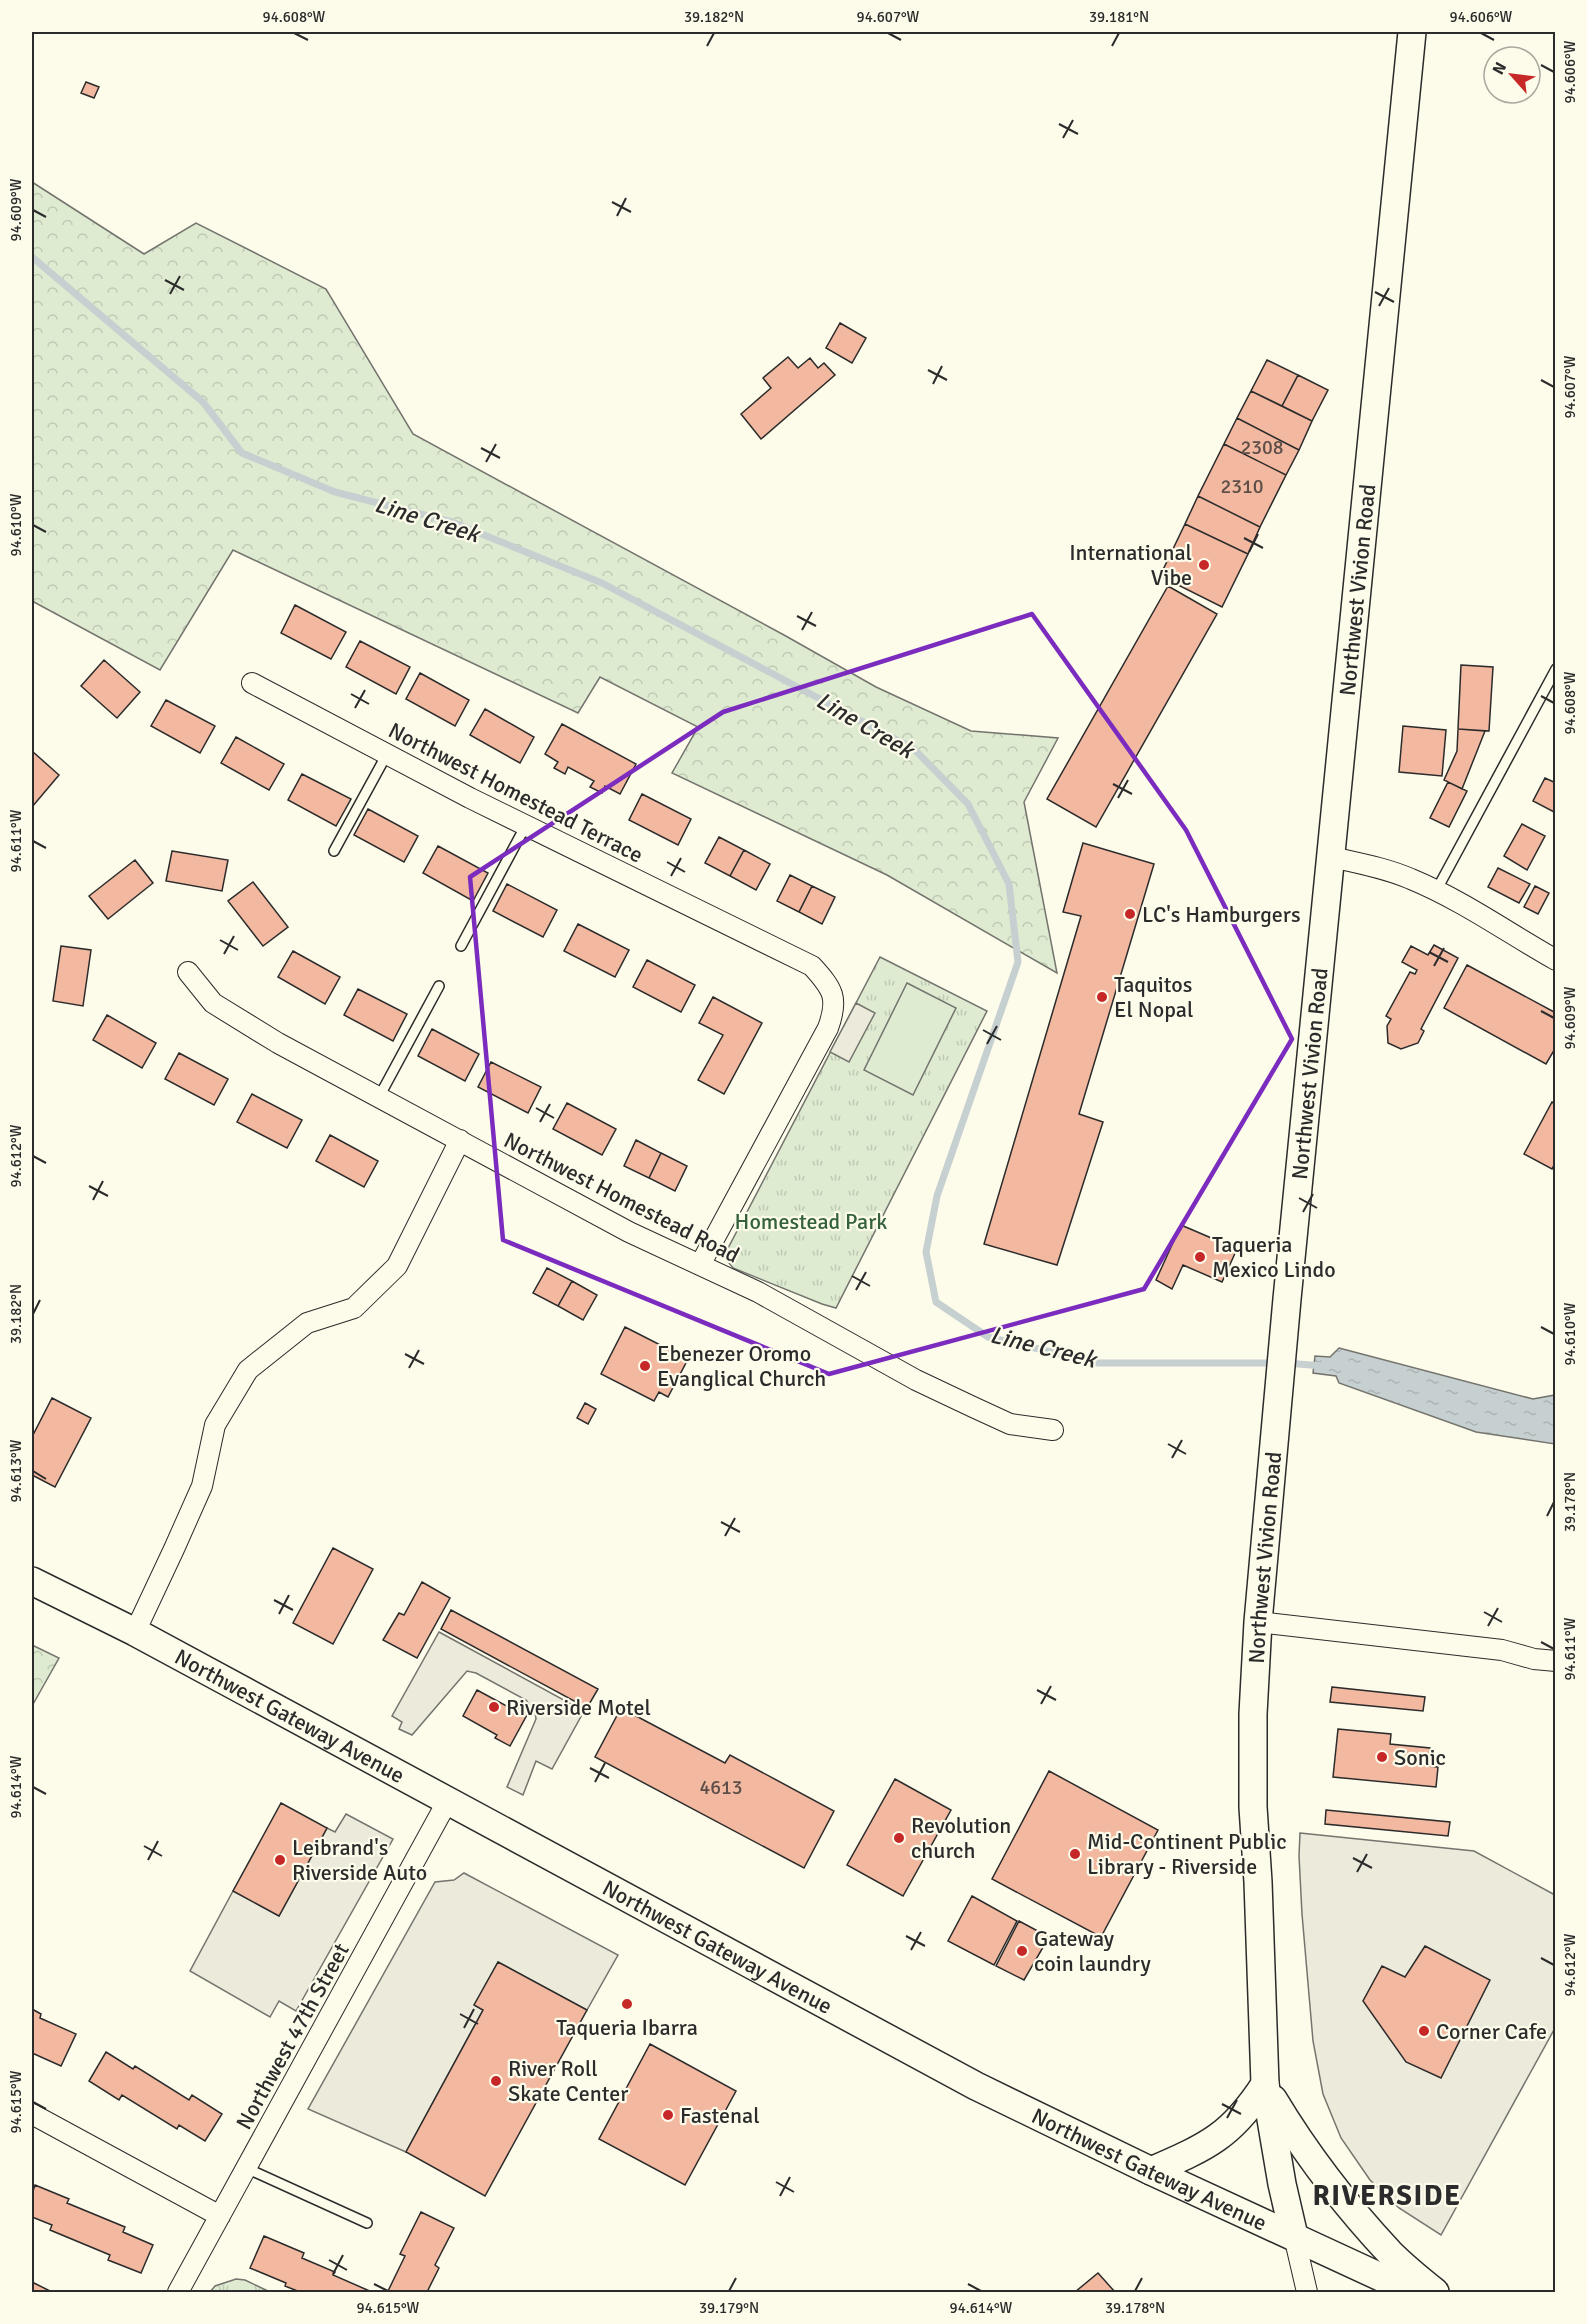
<svg xmlns="http://www.w3.org/2000/svg" width="1587" height="2324" font-family="Signika,sans-serif">
<style>
.forest{fill:url(#forest-crowns);stroke:#74746e;stroke-width:1.5}
.park{fill:url(#park-tufts);stroke:#74746e;stroke-width:1.5}
.pitch{fill:#deebd1;stroke:#74746e;stroke-width:1.5}
.parking{fill:#eceadb;stroke:#74746e;stroke-width:1.5}
.water{fill:url(#water-ripples);stroke:#74746e;stroke-width:1.5}
.lines{fill:none;stroke-linecap:round;stroke-linejoin:round}
.stream{stroke:#c7d0d0;stroke-width:7}
.building{fill:#f2b8a0;stroke:#2b2b2b;stroke-width:1.5}
.service-casing{stroke:#2b2b2b;stroke-width:12}
.minor-casing{stroke:#2b2b2b;stroke-width:22}
.secondary-casing{stroke:#2b2b2b;stroke-width:30}
.service{stroke:#fdfbea;stroke-width:9}
.minor{stroke:#fdfbea;stroke-width:20}
.secondary{stroke:#fdfbea;stroke-width:27}
.marked{fill:none;stroke:#7b2cbf;stroke-width:4.5;stroke-linejoin:round}
.ticks{fill:none;stroke:#2b2b2b;stroke-width:2}
.poi-dot{fill:#c62828;stroke:#fdfbea;stroke-width:2}
.labels{text-anchor:middle;stroke-width:4.5;stroke-linejoin:round;paint-order:stroke}
.number-label{font-size:20px;fill:#5d4e48}
.poi-label{font-size:22px;fill:#2b2b2b;stroke:#fdfbea;text-anchor:start}
.street-label{font-size:22px;fill:#2b2b2b;stroke:#fdfbea}
.park-label{font-size:22px;fill:#34623c;stroke:#fdfbea}
.water-label{font-size:24px;font-style:italic;fill:#2b2b2b;stroke:#fdfbea}
.district-label{font-size:28px;font-weight:bold;letter-spacing:1.5px;fill:#2b2b2b;stroke:#fdfbea}
.neatline{fill:none;stroke:#2b2b2b;stroke-width:2}
.ticks-label{font-size:15px;text-anchor:middle;fill:#2b2b2b}
</style>
<defs>
<pattern id="forest-crowns" width="20" height="18" patternUnits="userSpaceOnUse" patternTransform="scale(1.5)"><rect width="20" height="18" fill="#deebd1"/><path d="M2 6a3 3 0 1 1 6 0M12 15a3 3 0 1 1 6 0" fill="none" stroke="#bfcab4"/></pattern>
<pattern id="park-tufts" width="24" height="20" patternUnits="userSpaceOnUse" patternTransform="scale(1.5)"><rect width="24" height="20" fill="#deebd1"/><path d="M3 7l-1-3M5 7V3M7 7l1-3M15 17l-1-3M17 17v-4M19 17l1-3" fill="none" stroke="#bfcab4"/></pattern>
<pattern id="water-ripples" width="26" height="14" patternUnits="userSpaceOnUse" patternTransform="scale(1.5)"><rect width="26" height="14" fill="#c7d0d0"/><path d="M2 4q2-2 4 0t4 0M15 11q2-2 4 0t4 0" fill="none" stroke="#abb3b3"/></pattern>
</defs>
<rect width="100%" height="100%" fill="#fdfbea"/>
<path class="forest" d="M32,182L144,254L196,223L326,289L413,434L784,635L876,687L971,731L1058,738L1024,802L1057,973L887,875L672,773L698,727L600,677L578,713L233,550L160,670L32,601Z
M32,1645L59,1658L32,1706Z"/>
<path class="park" d="M880,957L987,1011L836,1308L822,1304L733,1268L725,1258V1254Z
M236,2279L245,2280L270,2292H210L215,2286Z"/>
<path class="pitch" d="M907,983L956,1008L913,1095L864,1070Z"/>
<path class="parking" d="M856,1003L875,1013L849,1062L830,1052Z
M439,1632L584,1711L552,1769L536,1761L523,1795L507,1787L536,1719L535,1712L526,1700L476,1673L467,1671L412,1735L399,1729L402,1722L392,1716Z
M346,1814L393,1839L296,2011L279,2001L270,2017L190,1971L233,1891L279,1916L327,1828L335,1832Z
M1300,1833L1474,1851L1555,1895V2028L1441,2235L1399,2208L1370,2180L1341,2138L1323,2094L1313,2041L1302,1914L1299,1856Z
M464,1873L618,1955L587,2010L498,1962L475,2005L483,2010L406,2152L308,2109L435,1882L454,1880Z"/>
<path class="water" d="M1339,1348L1533,1399L1555,1395V1444L1476,1432L1339,1383L1336,1376L1313,1373L1315,1356L1330,1357Z"/>
<g class="lines">
<path class="stream" d="M32,257L203,402L242,453L335,492L452,522L602,583L914,749L968,804L1009,884L1018,962L937,1196L926,1252L936,1302L988,1337L1098,1363H1275
M1286,1363L1323,1366"/>
</g>
<path class="building" d="M86,82L99,87L94,98L81,93Z
M840,323L866,338L852,363L826,348Z
M788,357L798,368L810,358L818,368L824,363L835,375L761,439L741,414L771,388L763,378Z
M1267,360L1298,375L1282,406L1251,391Z
M1298,375L1328,390L1312,421L1282,406Z
M1251,391L1312,421L1299,450L1237,418Z
M1237,418L1299,450L1286,475L1224,444Z
M1224,444L1286,475L1260,527L1198,496Z
M1198,496L1260,527L1248,554L1185,524Z
M1185,524L1248,554L1222,607L1160,576Z
M1168,586L1217,614L1096,827L1047,799Z
M295,605L346,632L331,659L281,633Z
M360,641L410,667L396,694L346,667Z
M104,660L140,692L117,718L81,686Z
M1461,665L1493,667L1489,731L1458,729Z
M420,673L469,700L455,726L406,699Z
M166,700L215,726L200,753L151,726Z
M485,709L534,737L520,763L470,735Z
M562,724L636,764L620,794L605,786L602,793L590,787L594,781L568,767L565,774L554,768L558,762L545,754Z
M1403,726L1446,730L1442,776L1399,772Z
M1458,729L1485,731L1462,789L1444,780L1457,751Z
M236,737L284,764L269,790L221,763Z
M32,751L59,775L32,807Z
M302,774L351,799L336,826L288,800Z
M1545,778L1556,783V813L1533,801Z
M1448,782L1467,791L1449,827L1430,818Z
M642,794L691,819L678,845L629,820Z
M368,809L418,836L404,862L354,835Z
M1522,824L1545,836L1527,870L1504,856Z
M719,837L744,850L730,876L705,863Z
M1083,843L1154,864L1079,1114L1103,1122L1057,1265L984,1244L1081,916L1063,912Z
M438,846L488,873L473,901L423,873Z
M744,850L770,864L756,890L730,876Z
M172,851L228,860L222,891L166,881Z
M135,860L153,883L108,919L89,896Z
M1498,868L1530,884L1519,903L1488,887Z
M790,875L812,886L799,912L777,901Z
M253,882L288,927L263,946L228,901Z
M507,884L557,910L543,937L493,911Z
M812,886L835,897L822,924L799,912Z
M1535,886L1549,893L1538,914L1524,907Z
M578,924L629,950L615,977L564,951Z
M1434,945L1458,958L1421,1029L1424,1031L1418,1043L1401,1049L1388,1043L1387,1026L1391,1019L1386,1016L1410,972L1415,974L1417,970L1402,962L1411,946L1428,955Z
M61,946L91,950L83,1006L53,1001Z
M293,951L340,977L325,1004L278,977Z
M647,960L695,985L681,1012L633,987Z
M1467,965L1556,1013V1047L1546,1064L1444,1008Z
M358,989L407,1014L393,1041L344,1015Z
M713,997L762,1023L724,1094L698,1080L723,1035L699,1023Z
M107,1015L156,1043L142,1068L93,1040Z
M432,1029L479,1054L465,1081L418,1056Z
M179,1053L228,1079L214,1105L165,1079Z
M491,1062L541,1087L528,1113L478,1087Z
M252,1094L302,1120L287,1148L237,1122Z
M1552,1102L1556,1104V1161L1552,1169L1524,1154Z
M567,1103L616,1129L602,1155L553,1129Z
M330,1135L378,1161L364,1187L316,1161Z
M636,1140L661,1153L649,1178L624,1166Z
M661,1153L687,1166L675,1191L649,1178Z
M1181,1225L1237,1249L1222,1282L1183,1265L1172,1289L1156,1280Z
M547,1268L572,1281L558,1306L533,1293Z
M572,1281L597,1295L583,1320L558,1306Z
M625,1327L688,1359L668,1397L659,1392L654,1401L601,1374Z
M52,1398L91,1418L55,1487L32,1475V1437Z
M585,1403L596,1409L588,1424L577,1418Z
M333,1548L373,1569L333,1644L293,1623Z
M422,1582L450,1598L417,1658L383,1640L399,1613L404,1615Z
M451,1610L598,1689L587,1708L441,1629Z
M1332,1687L1425,1697L1423,1711L1330,1702Z
M477,1690L512,1709L514,1706L528,1713L510,1746L495,1738L497,1735L463,1716Z
M621,1708L725,1763L730,1755L834,1811L804,1868L595,1757Z
M1338,1729L1391,1734L1390,1744L1430,1748L1428,1766L1438,1767L1436,1787L1333,1777Z
M1049,1771L1158,1830L1101,1937L992,1879Z
M895,1779L951,1810L903,1896L847,1865Z
M281,1803L327,1828L279,1916L233,1891Z
M1326,1810L1450,1822L1448,1836L1325,1824Z
M972,1896L1017,1921L994,1965L948,1941Z
M1019,1921L1049,1937L1024,1980L996,1966Z
M1425,1946L1490,1980L1441,2078L1406,2062L1363,2001L1382,1966L1405,1977Z
M498,1962L587,2010L485,2196L406,2152L483,2010L474,2005Z
M32,2009L41,2014L40,2018L76,2034L61,2066L32,2053Z
M650,2044L736,2091L685,2185L599,2139Z
M106,2052L133,2069L135,2066L189,2100L192,2095L222,2114L205,2141L179,2125L177,2129L122,2095L119,2100L89,2081Z
M35,2185L69,2199L67,2203L125,2227L123,2232L153,2245L141,2273L108,2260L110,2255L50,2230L52,2225L32,2217V2194Z
M421,2212L454,2228L435,2265L439,2268L427,2292H391L388,2291L405,2256L400,2254Z
M264,2236L304,2253L302,2258L335,2272L333,2275L372,2292H300L285,2286L286,2283L250,2268Z
M1098,2273L1115,2292H1075Z
M32,2282L52,2292H32Z"/>
<g class="lines">
<g class="service-casing">
<path id="service" d="M334,851L387,754
M1436,891L1556,669
M461,946L526,825
M379,1097L439,986
M246,2168L367,2223"/>
</g>
<g class="minor-casing">
<path id="minor" d="M252,683L470,798L812,966C833,989 839,998 828,1028L700,1265
M1332,857C1358,863 1386,868 1411,879C1462,900 1508,933 1556,960
M188,972L213,1003L278,1043L629,1232L758,1292L916,1380L973,1407L1010,1424L1053,1430
M1258,1622L1502,1650L1534,1659L1556,1661
M135,1632L174,1549L202,1486L215,1425L248,1370L307,1323L354,1308L397,1266L460,1140
M32,2114L220,2216
M1294,2236L1307,2292
M178,2292L447,1802"/>
</g>
<g class="secondary-casing">
<g id="secondary">
<path id="s1" d="M32,1581L135,1632L976,2086L1151,2171L1413,2292"/>
<path d="M1273,2099C1306,2154 1346,2206 1390,2253C1404,2267 1420,2280 1435,2292"/>
<path d="M1151,2171C1206,2147 1231,2137 1265,2084"/>
<path id="s2" d="M1294,2236L1282,2184L1265,2084L1258,1882L1253,1807V1714L1258,1622L1287,1299L1412,32"/>
</g>
</g>
<use href="#service" class="service"/>
<use href="#minor" class="minor"/>
<use href="#secondary" class="secondary"/>
</g>
<path class="marked" d="M1032,614L1186,830L1292,1039L1144,1289L829,1374L503,1240L470,877L723,712Z"/>
<path class="ticks" d="M294,33L308,40M888,33L901,40M1481,33L1494,40M707,46L714,33M1112,46L1119,33M1541,65L1554,72M1059,124L1078,134M1063,138L1073,120M612,202L631,212M33,210L46,217M617,216L626,198M165,280L184,290M1375,292L1394,302M170,294L180,276M1379,306L1389,288M928,370L947,380M1541,380L1554,387M933,384L942,366M481,448L500,458M486,462L496,444M33,525L46,532M1244,538L1263,548M1249,552L1258,534M797,616L816,626M802,630L812,612M351,694L369,704M1541,696L1554,703M355,708L365,690M1113,784L1132,794M1118,798L1128,780M33,841L46,848M667,862L685,872M671,876L681,858M220,940L238,950M1429,952L1448,962M224,954L234,936M1434,966L1444,948M1541,1011L1554,1018M983,1030L1001,1040M987,1044L997,1026M536,1108L554,1118M540,1122L550,1104M33,1156L46,1163M89,1186L108,1196M1299,1198L1317,1208M93,1200L103,1181M1303,1212L1313,1194M852,1276L870,1286M856,1290L866,1272M33,1314L40,1300M1541,1327L1554,1334M405,1354L424,1364M409,1368L419,1350M1168,1444L1186,1454M1172,1458L1182,1440M33,1471L46,1479M1547,1516L1554,1502M721,1522L740,1532M725,1536L735,1518M274,1600L293,1610M1484,1612L1502,1622M279,1614L289,1595M1488,1626L1498,1608M1541,1642L1554,1649M1037,1690L1056,1700M1041,1704L1051,1686M590,1768L609,1778M595,1782L605,1763M33,1787L46,1794M144,1846L162,1856M1353,1858L1372,1868M148,1860L158,1841M1357,1872L1367,1854M906,1936L925,1946M911,1950L921,1932M1541,1958L1554,1965M460,2014L478,2024M464,2028L474,2009M33,2102L46,2109M1222,2104L1241,2114M1227,2118L1237,2100M776,2182L794,2192M780,2196L790,2177M329,2260L347,2270M333,2274L343,2255M374,2284L388,2291M968,2284L981,2291M729,2291L736,2278M1135,2291L1142,2278"/>
<g class="poi-dot">
<circle cx="1204" cy="565" r="6"/>
<circle cx="1130" cy="914" r="6"/>
<circle cx="1102" cy="997" r="6"/>
<circle cx="1200" cy="1257" r="6"/>
<circle cx="645" cy="1366" r="6"/>
<circle cx="494" cy="1707" r="6"/>
<circle cx="1382" cy="1757" r="6"/>
<circle cx="899" cy="1838" r="6"/>
<circle cx="1075" cy="1854" r="6"/>
<circle cx="280" cy="1860" r="6"/>
<circle cx="1022" cy="1951" r="6"/>
<circle cx="627" cy="2004" r="6"/>
<circle cx="1424" cy="2031" r="6"/>
<circle cx="496" cy="2081" r="6"/>
<circle cx="668" cy="2115" r="6"/>
</g>
<g class="labels">
<g class="number-label">
<text x="1262" y="454">2308</text>
<text x="1242" y="493">2310</text>
<text x="721" y="1794">4613</text>
</g>
<g class="poi-label">
<text x="1192" y="560" text-anchor="end">International<tspan x="1192" dy="25">Vibe</tspan></text>
<text x="1142" y="922">LC's Hamburgers</text>
<text x="1114" y="992">Taquitos<tspan x="1114" dy="25">El Nopal</tspan></text>
<text x="1212" y="1252">Taqueria<tspan x="1212" dy="25">Mexico Lindo</tspan></text>
<text x="657" y="1361">Ebenezer Oromo<tspan x="657" dy="25">Evanglical Church</tspan></text>
<text x="506" y="1715">Riverside Motel</text>
<text x="1394" y="1765">Sonic</text>
<text x="911" y="1833">Revolution<tspan x="911" dy="25">church</tspan></text>
<text x="1087" y="1849">Mid-Continent Public<tspan x="1087" dy="25">Library - Riverside</tspan></text>
<text x="292" y="1855">Leibrand's<tspan x="292" dy="25">Riverside Auto</tspan></text>
<text x="1034" y="1946">Gateway<tspan x="1034" dy="25">coin laundry</tspan></text>
<text x="627" y="2035" text-anchor="middle">Taqueria Ibarra</text>
<text x="1436" y="2039">Corner Cafe</text>
<text x="508" y="2076">River Roll<tspan x="508" dy="25">Skate Center</tspan></text>
<text x="680" y="2123">Fastenal</text>
</g>
<g class="street-label">
<text dy="8" stroke="none"><textPath href="#s2" startOffset="1654">Northwest Vivion Road</textPath></text>
<text transform="translate(516 792) rotate(27)" y="8">Northwest Homestead Terrace</text>
<text dy="8" stroke="none"><textPath href="#s2" startOffset="1168">Northwest Vivion Road</textPath></text>
<text transform="translate(622 1197) rotate(27)" y="8">Northwest Homestead Road</text>
<text dy="8" stroke="none"><textPath href="#s2" startOffset="682">Northwest Vivion Road</textPath></text>
<text dy="8" stroke="none"><textPath href="#s1" startOffset="291">Northwest Gateway Avenue</textPath></text>
<text dy="8" stroke="none"><textPath href="#s1" startOffset="777">Northwest Gateway Avenue</textPath></text>
<text transform="translate(292 2036) rotate(-61)" y="8">Northwest 47th Street</text>
<text dy="8" stroke="none"><textPath href="#s1" startOffset="1263">Northwest Gateway Avenue</textPath></text>
</g>
<g class="park-label">
<text x="811" y="1229">Homestead Park</text>
</g>
<g class="water-label">
<text transform="translate(427 519) rotate(17)" y="8">Line Creek</text>
<text transform="translate(865 725) rotate(30)" y="8">Line Creek</text>
<text transform="translate(1043 1347) rotate(14)" y="8">Line Creek</text>
</g>
<g class="district-label">
<text x="1387" y="2205">RIVERSIDE</text>
</g>
</g>
<rect width="1587" height="2324" fill="none" stroke="#fdfbea" stroke-width="66"/>
<g transform="translate(1512 75) rotate(298)"><circle r="28" fill="#fdfbea" stroke="#a9a89e" stroke-width="1.5"/>
<path d="M0-4.5L10 22L0 15L-10 22Z" fill="#c62828"/>
<text y="-9" font-size="16" font-weight="bold" text-anchor="middle" fill="#2b2b2b">N</text>
</g>
<rect x="33" y="33" width="1521" height="2258" class="neatline"/>
<g class="ticks-label">
<text x="294" y="22">94.608°W</text>
<text x="714" y="22">39.182°N</text>
<text x="888" y="22">94.607°W</text>
<text x="1119" y="22">39.181°N</text>
<text x="1481" y="22">94.606°W</text>
<text transform="translate(1570 72) rotate(-90)" y="5">94.606°W</text>
<text transform="translate(16 210) rotate(-90)" y="5">94.609°W</text>
<text transform="translate(1570 387) rotate(-90)" y="5">94.607°W</text>
<text transform="translate(16 525) rotate(-90)" y="5">94.610°W</text>
<text transform="translate(1570 703) rotate(-90)" y="5">94.608°W</text>
<text transform="translate(16 841) rotate(-90)" y="5">94.611°W</text>
<text transform="translate(1570 1018) rotate(-90)" y="5">94.609°W</text>
<text transform="translate(16 1156) rotate(-90)" y="5">94.612°W</text>
<text transform="translate(16 1314) rotate(-90)" y="5">39.182°N</text>
<text transform="translate(1570 1334) rotate(-90)" y="5">94.610°W</text>
<text transform="translate(16 1471) rotate(-90)" y="5">94.613°W</text>
<text transform="translate(1570 1502) rotate(-90)" y="5">39.178°N</text>
<text transform="translate(1570 1649) rotate(-90)" y="5">94.611°W</text>
<text transform="translate(16 1787) rotate(-90)" y="5">94.614°W</text>
<text transform="translate(1570 1965) rotate(-90)" y="5">94.612°W</text>
<text transform="translate(16 2102) rotate(-90)" y="5">94.615°W</text>
<text x="388" y="2313">94.615°W</text>
<text x="729" y="2313">39.179°N</text>
<text x="981" y="2313">94.614°W</text>
<text x="1135" y="2313">39.178°N</text>
</g>
</svg>
